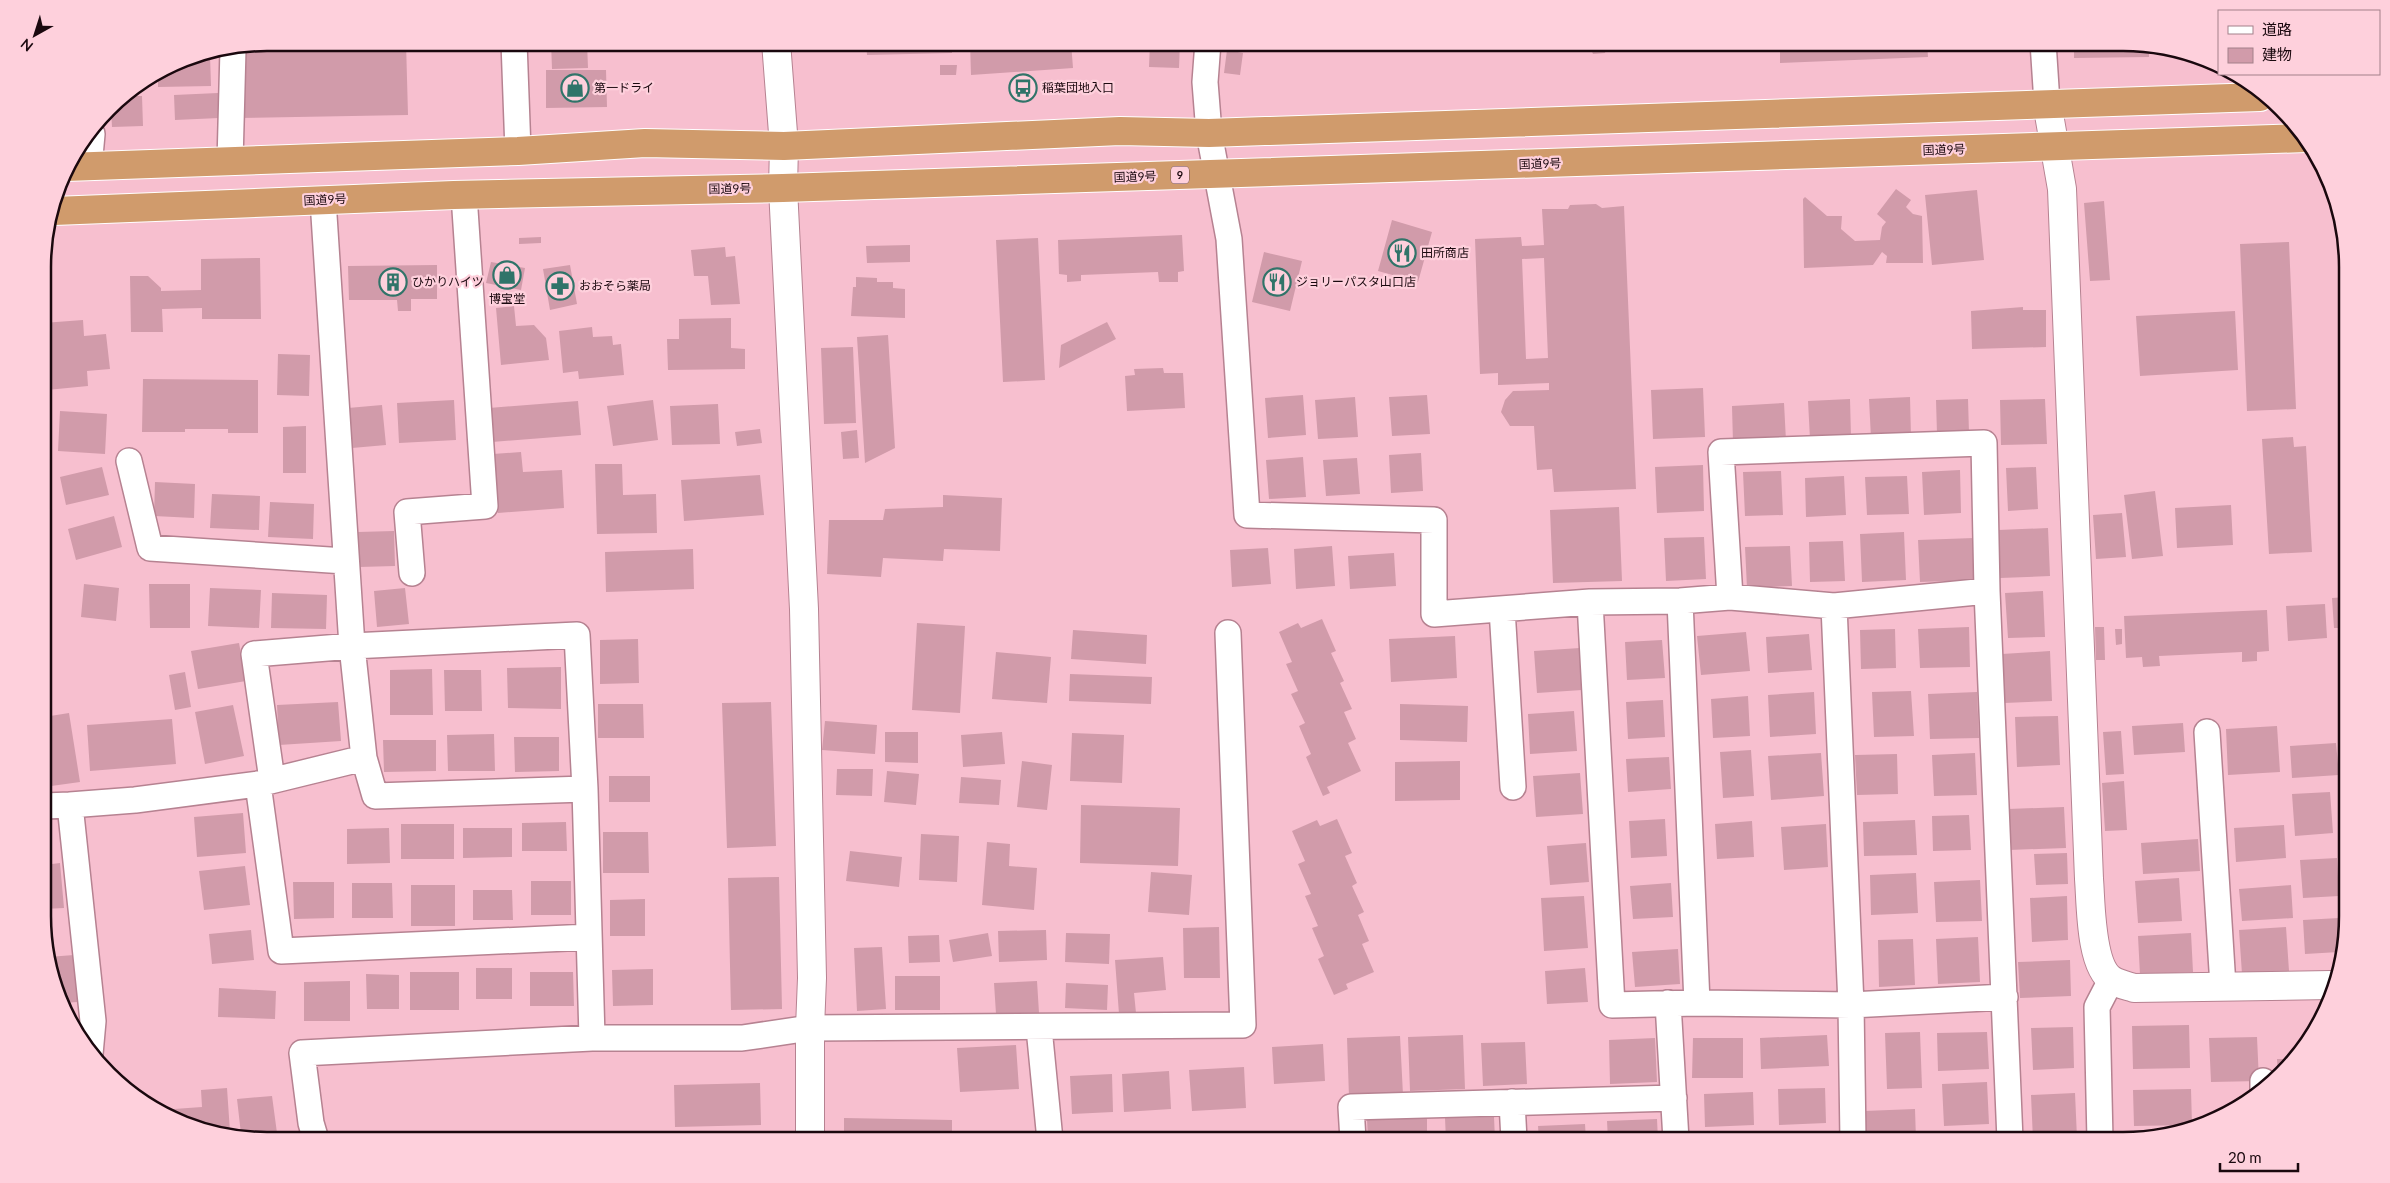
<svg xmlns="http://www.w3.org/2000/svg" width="2390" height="1183" font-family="Lato,'Noto Sans JP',sans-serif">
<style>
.building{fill:#d19baa;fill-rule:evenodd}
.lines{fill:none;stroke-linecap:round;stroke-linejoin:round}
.minor-casing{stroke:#b68291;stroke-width:28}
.tertiary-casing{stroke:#b68291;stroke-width:30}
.trunk-casing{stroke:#fff;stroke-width:30}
.minor{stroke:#fff;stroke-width:25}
.tertiary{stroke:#fff;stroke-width:28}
.trunk{stroke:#d09b6c;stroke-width:28}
.labels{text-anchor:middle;stroke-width:4.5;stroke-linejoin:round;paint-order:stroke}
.shield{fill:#fed0dc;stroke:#5e444c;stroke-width:1}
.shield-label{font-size:11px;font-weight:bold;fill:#1a080e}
.poi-label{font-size:12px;fill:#1a080e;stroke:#fed0dc;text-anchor:start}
.street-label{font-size:12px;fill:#1a080e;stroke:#fed0dc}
.rim{fill:none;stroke:#1a080e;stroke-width:2.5}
</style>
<rect width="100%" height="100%" fill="#f7bfcf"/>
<path class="building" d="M267,42H406L408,115L237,118L236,49Z
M551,42H587L588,68L552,69Z
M866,42H952V53L867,55Z
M970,42H1071L1073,68L971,75Z
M1150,42H1180L1179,68L1149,67Z
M1317,42H1402L1403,47L1314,49Z
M1588,42H1607L1605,53L1593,54Z
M1790,42H1927L1928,57L1780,63V46H1789Z
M2074,42H2123L2149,49V57L2074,58Z
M1227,50L1243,53L1240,75L1224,73Z
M203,55H210L211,86L158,87V74L182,60Z
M940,65H957L956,75H940Z
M546,70H606L607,107L546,108Z
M218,93L219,118L175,120L174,95Z
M122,96H142L143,126L112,127L111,109Z
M1896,189L1911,200L1906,207L1913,214L1922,216L1923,263H1886L1887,256L1882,252L1873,265L1804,268L1803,199L1805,197L1827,216H1842L1841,229L1855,241L1880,240L1882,227L1886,222L1877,214Z
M1977,190L1984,260L1932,265L1925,195Z
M2104,201L2110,280L2090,281L2084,203Z
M1596,204L1602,208L1624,206L1636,489L1554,492L1552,469L1537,470L1534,426H1510L1501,412L1505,400L1513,391L1549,390V383L1498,385V373L1480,374L1475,239L1521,237L1522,246L1544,245L1542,209H1568L1570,205ZM1544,258L1548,358L1526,359L1522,259Z
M1392,220L1432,232L1418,282L1378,271Z
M1182,235L1184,271L1178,272V282H1159L1158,272L1081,275V281L1067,282V275L1059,274L1058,240Z
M541,237V243L519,244V238Z
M1038,238L1045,380L1003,382L996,240Z
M2289,242L2296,409L2247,411L2240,244Z
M910,245V262L867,263L866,246Z
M725,247L726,257L735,256L740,304L711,305L708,276H694L691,250Z
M1264,252L1302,261L1290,311L1252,302Z
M260,258L261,319H202V308L162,309L163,332H131L130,276H148L161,288V291L201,290V259Z
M491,262L525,268L521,290L486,283Z
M437,265V299H411V311H398L397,300H349L348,266Z
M570,265L577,304L550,310L543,269Z
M856,277L877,278V282H893V288L905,289V318L851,316L853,287H856Z
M514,306L516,326L534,325L546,338L549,360L501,365L496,308Z
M2023,307V310H2046V347L1972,349L1971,311Z
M2235,311L2238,370L2140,376L2136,316Z
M731,318V348L745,349V369L668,370L667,339H679V319Z
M83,320L84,336L106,334L110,369L87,371L88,386L47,390L43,323Z
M1107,322L1116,339L1059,368L1061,345Z
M592,327L593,337L612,336L613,345L621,344L624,375L579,379L578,371L563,373L559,331Z
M888,335L895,448L865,463L857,337Z
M853,347L856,423L824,424L821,348Z
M278,354L310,355L309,396L277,395Z
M1163,368L1164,373H1183L1185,408L1127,411L1125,376L1135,375L1134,369Z
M143,379L258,380V433H228V429H185V432H142Z
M1703,388L1705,437L1653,439L1651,390Z
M1303,395L1306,435L1268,438L1265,398Z
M1427,395L1430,434L1392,436L1389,397Z
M1355,397L1358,437L1318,439L1315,400Z
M1910,397L1911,437L1871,438L1869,399Z
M1850,399L1851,437L1810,439L1808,401Z
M1968,399L1969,433L1937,434L1936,400Z
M2045,399L2047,444L2001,445L2000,400Z
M454,400L456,440L399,443L397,403Z
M653,400L658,440L613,446L607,406Z
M578,401L581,435L492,442L489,408Z
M1784,403L1786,441L1733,443L1732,406Z
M718,404L720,444L672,445L670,406Z
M382,405L386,445L352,448L348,408Z
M60,411L107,414L105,454L58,451Z
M306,426V473H283V427Z
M760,429L762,443L737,446L735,432Z
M857,430L859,458L843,459L841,432Z
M2293,437L2294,447L2306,446L2312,552L2269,554L2262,439Z
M521,452L523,472L562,470L564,508L498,513L493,454Z
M1421,453L1423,491L1391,493L1389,455Z
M1303,457L1306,497L1269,499L1266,460Z
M1357,458L1360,494L1326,496L1323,460Z
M595,464H622L623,495L656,494L657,533L597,534Z
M1703,465L1704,511L1657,513L1655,467Z
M102,467L109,495L66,505L60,477Z
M2036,467L2038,509L2008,511L2006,468Z
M1960,470L1961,513L1924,515L1922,472Z
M1781,471L1783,515L1745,516L1743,472Z
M760,475L764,515L684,521L681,480Z
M1844,476L1846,515L1806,517L1805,478Z
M1907,476L1909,514L1867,515L1865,477Z
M155,482L195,484L194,518L154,516Z
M2155,491L2163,556L2132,559L2124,495Z
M212,494L260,496L259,530L210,528Z
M943,495L1002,498L1000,551L944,549L943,561L883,558L881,577L827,574L829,520H883L885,509L943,507Z
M270,502L314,504L313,539L268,537Z
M2231,505L2233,545L2177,548L2175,508Z
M1619,507L1622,581L1553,583L1550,510Z
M2122,513L2126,557L2096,559L2093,515Z
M114,516L122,547L76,560L68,529Z
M2048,528L2050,576L2000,578L1998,530Z
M394,531L395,566L359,567L358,532Z
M1904,532L1906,580L1862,582L1860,534Z
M1704,537L1706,579L1666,581L1664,538Z
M1974,538L1976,580L1920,582L1918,540Z
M1843,541L1845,581L1810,582L1809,542Z
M1332,546L1335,586L1296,589L1294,549Z
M1790,546L1792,586L1747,588L1745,547Z
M1268,548L1271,584L1232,587L1230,550Z
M693,549L694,589L606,592L605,552Z
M1394,553L1396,586L1350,589L1348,556Z
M84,584L119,588L116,621L81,617Z
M149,584H190V628H150Z
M210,588L261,590L259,628L208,626Z
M405,588L409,624L377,627L374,591Z
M2043,591L2045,637L2008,638L2005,593Z
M272,593L327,595L326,629L271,628Z
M2347,597V628H2334L2332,598Z
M2325,604L2327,638L2288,641L2286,606Z
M2267,610L2269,651L2257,652V661L2242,662V652L2159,656L2160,666L2143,667L2142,657L2126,658L2124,616Z
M1322,619L1336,651L1331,653L1344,681L1340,683L1352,709L1344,712L1356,739L1348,743L1361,771L1327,787L1330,793L1323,796L1306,757L1311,754L1299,726L1305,723L1291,694L1298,691L1286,664L1292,662L1279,632L1298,623L1301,628Z
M917,623L965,626L960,713L912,710Z
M1969,627L1970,667L1920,668L1918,629Z
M2095,627H2104L2105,660H2096Z
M1895,629L1896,668L1861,669L1860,630Z
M2115,629H2122V644L2116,645Z
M1073,630L1147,635L1146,664L1071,659Z
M1746,632L1750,671L1701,675L1697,636Z
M1809,634L1812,670L1768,673L1766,637Z
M1455,636L1457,678L1391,682L1389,639Z
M638,639L639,683L600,684V640Z
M1662,640L1665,678L1627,680L1625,642Z
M239,643L246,681L198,689L191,651Z
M1580,648L1582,690L1537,693L1534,651Z
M2050,651L2052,701L2004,703L2002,654Z
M996,652L1051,657L1047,703L992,699Z
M561,667V709L508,708L507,668Z
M432,669L433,715H390V670Z
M444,670H481L482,711H445Z
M185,672L191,707L175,710L169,675Z
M1070,674L1152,677L1151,704L1069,701Z
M1911,691L1914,736L1874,737L1872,692Z
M1814,692L1816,734L1770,737L1768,695Z
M1977,692L1979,738L1930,739L1928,694Z
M1748,696L1750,736L1713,738L1711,699Z
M1663,700L1665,737L1628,739L1626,702Z
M338,702L341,741L279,745L277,705Z
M771,702L776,846L727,848L722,703Z
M598,704H643L644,738H598Z
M1400,704L1468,706L1467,742L1400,740Z
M233,705L244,756L205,764L195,712Z
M1574,711L1577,751L1530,754L1528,714Z
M69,713L80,782L44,787V717Z
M2058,716L2060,765L2017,767L2015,717Z
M172,719L176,764L90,771L87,725Z
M825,721L877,725L875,754L822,750Z
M2183,723L2185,752L2134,755L2132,726Z
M2277,726L2280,772L2228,775L2226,729Z
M2121,731L2124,774L2106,775L2103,732Z
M885,732H918V763L885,762Z
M1002,732L1005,764L963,767L961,735Z
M1072,733L1124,735L1122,783L1070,781Z
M494,734L495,771H448L447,735Z
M514,737H559V771L515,772Z
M383,740H436V771L384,772Z
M2336,743L2339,775L2292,778L2290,746Z
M1751,750L1754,796L1723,798L1720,752Z
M1821,753L1824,796L1771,800L1768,756Z
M1975,753L1977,795L1934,796L1932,755Z
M1897,754L1898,794L1857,795L1855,755Z
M1669,757L1671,789L1628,792L1626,759Z
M1022,761L1052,765L1047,810L1017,807Z
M1460,761V800L1395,801V762Z
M837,769H873L872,796L836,795Z
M887,771L919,774L916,805L884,802Z
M1580,773L1583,814L1536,817L1533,776Z
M609,776H650V802H609Z
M961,777L1001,780L999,805L959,803Z
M2124,781L2127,830L2105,831L2102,783Z
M2330,792L2333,833L2295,836L2292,794Z
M1081,805L1180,808L1178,866L1080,863Z
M2064,807L2066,848L2009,850L2008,809Z
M243,813L246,853L197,857L194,817Z
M1969,815L1971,850L1933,851L1932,816Z
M1337,819L1352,853L1345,856L1357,883L1352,886L1364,912L1358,915L1369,941L1362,944L1374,972L1346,984L1348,989L1334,995L1318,959L1324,956L1312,928L1318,926L1305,896L1311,894L1298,864L1305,861L1292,831L1317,820L1320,826Z
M1665,819L1667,856L1631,858L1629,821Z
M1915,820L1917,855L1864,856L1863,822Z
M1752,821L1754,857L1717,859L1715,824Z
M566,822L567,851H522V823Z
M401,824H454V859H401Z
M1826,824L1828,867L1784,870L1781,827Z
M2284,825L2286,858L2236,862L2234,828Z
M389,828L390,863L347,864V829Z
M463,828H512V857L463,858Z
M603,832H648L649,873H603Z
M921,834L959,836L957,882L919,880Z
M2198,839L2200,871L2143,874L2141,843Z
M987,842L1010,844L1009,866L1037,868L1034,910L982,905Z
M1586,843L1589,882L1550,885L1547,846Z
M850,851L902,857L899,887L846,881Z
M2067,853L2068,884L2036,885L2034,854Z
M2337,858L2339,896L2303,898L2300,860Z
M60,863L64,908L44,909V865Z
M245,866L250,905L204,910L199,871Z
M1151,872L1192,875L1189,915L1148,912Z
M1916,873L1918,913L1871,915L1870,875Z
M779,877L782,1009L731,1010L728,878Z
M2179,878L2182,921L2138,923L2135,881Z
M1980,880L1982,921L1936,922L1934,882Z
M531,881H571V915H531Z
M293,882H334V918L294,919Z
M352,883H392L393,918H352Z
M1671,883L1673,917L1633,919L1630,886Z
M411,885H455V926H411Z
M2291,885L2293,918L2242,921L2239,889Z
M473,890H512L513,920H473Z
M1584,896L1588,948L1544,951L1541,898Z
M2067,896L2068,940L2032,942L2030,898Z
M645,899V936H610V900Z
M2339,918L2341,943L2339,952L2305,954L2303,920Z
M1219,927L1220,978H1184L1183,928Z
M2286,927L2289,971L2242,974L2239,930Z
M251,930L254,960L212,964L209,934Z
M1046,930L1047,960L999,962L998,931Z
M988,933L992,956L953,962L949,940Z
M1066,933L1110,934L1109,964L1065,962Z
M2191,933L2193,972L2140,975L2138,936Z
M939,935L940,962L909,963L908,936Z
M1978,937L1980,982L1938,984L1936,939Z
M1913,939L1915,985L1879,987L1878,940Z
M882,947L886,1009L857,1011L854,948Z
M1678,949L1680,984L1635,987L1632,952Z
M74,955L78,1002L61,1003L48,957Z
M1163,957L1166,990L1134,993L1136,1013L1119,1014L1115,960Z
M2070,960L2071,996L2020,998L2018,962Z
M476,968H512V999H476Z
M1585,968L1588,1002L1547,1004L1545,971Z
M653,969V1005L613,1006L612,970Z
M410,972H459V1010H410Z
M530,972H573L574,1006H530Z
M366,974L399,975V1009H367Z
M895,976H940V1010H895Z
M350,981V1021H304V982Z
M1037,981L1039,1013L996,1014L994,983Z
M1066,983L1108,985L1107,1010L1065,1008Z
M219,988L276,991L275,1019L218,1017Z
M2189,1025L2190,1068L2133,1069L2132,1026Z
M2073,1027L2074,1068L2033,1070L2031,1028Z
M1920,1032L1922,1088L1887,1089L1885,1033Z
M1987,1032L1989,1069L1938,1071L1937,1033Z
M1463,1035L1465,1089L1410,1091L1408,1037Z
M1827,1035L1829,1066L1761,1069L1760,1038Z
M1400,1036L1403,1095L1349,1097L1347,1038Z
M2257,1037L2259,1081L2211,1082L2209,1038Z
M1655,1038L1657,1082L1610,1084L1609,1040Z
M1693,1038H1743V1078H1692Z
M1525,1042L1527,1084L1483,1086L1481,1043Z
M1323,1044L1325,1081L1274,1084L1272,1047Z
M1016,1045L1019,1089L960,1092L957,1048Z
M2277,1059H2295L2278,1076Z
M1244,1067L1246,1108L1192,1111L1189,1070Z
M1169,1071L1171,1109L1124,1112L1122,1074Z
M1112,1074L1113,1112L1072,1114L1070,1076Z
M1987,1082L1989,1124L1944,1126L1942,1084Z
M760,1083L761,1125L675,1127L674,1085Z
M227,1088L230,1132L168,1117L160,1110L202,1107L201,1090Z
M1825,1088L1826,1123L1779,1125L1778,1089Z
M2191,1089L2192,1125L2134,1126L2133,1090Z
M1753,1092L1754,1125L1705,1127L1704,1094Z
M2075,1093L2077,1138L2033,1140L2031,1095Z
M272,1096L277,1133L293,1132L294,1140H267L241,1134L237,1099Z
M1915,1109L1916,1140H1866L1864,1111Z
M1427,1116V1140H1368L1367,1119Z
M1494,1117L1495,1140H1446L1445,1118Z
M844,1118L952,1120V1140H844Z
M1657,1119L1658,1140H1608L1607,1121Z
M1585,1124L1586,1140H1539L1538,1126Z
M1334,1134L1335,1140H1276V1137Z"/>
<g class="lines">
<g class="minor-casing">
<path id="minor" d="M514,42L518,151
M1208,42L1205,82L1209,133L1229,239L1247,515L1434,520V614L1590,602L1680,601L1730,597L1834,606L1987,591
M2043,42L2047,103
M230,162L233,49
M89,167L92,134
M323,200L352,646L364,758L375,796L585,789
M129,461L150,548L345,561
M412,573L407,512L485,506L464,195
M1730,597L1721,452L1984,443L1987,591L2010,1140
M1680,601L1697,1003
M1590,602L1612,1005L1697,1003L1851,1005L2005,997
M1834,606L1851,1005L1853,1140
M1502,609L1513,787
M2207,732L2223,986
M272,780L254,654L352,646L577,635L585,789L592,1038
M258,784L281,951L589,937
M70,805L135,800L258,784L364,758
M44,806L70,805L93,1021L90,1054
M1668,1003L1676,1140
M1039,1028L1050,1140
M2263,1081V1089
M1512,1102L1514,1140
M316,1140L311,1123L302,1053L592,1038H742L810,1028L1243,1025L1228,633
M1353,1140L1351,1107L1674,1098
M2100,1140L2097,1007L2111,980"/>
</g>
<g class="tertiary-casing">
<path id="tertiary" d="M776,42L784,146L783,188L804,609L812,978L810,1028V1140
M2047,103L2062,189L2089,879C2091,903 2090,966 2112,980C2118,984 2128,986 2134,988L2331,985"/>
</g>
<g class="trunk-casing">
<path id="trunk" d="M66,167L518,151L645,143L784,146L1120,131L1209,133L2260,97
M54,211L454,195L783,188L2306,138"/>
</g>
<use href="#minor" class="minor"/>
<use href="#tertiary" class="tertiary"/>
<use href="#trunk" class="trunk"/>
</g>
<defs>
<g id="shop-ring" transform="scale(1.4375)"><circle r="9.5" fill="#fed0dc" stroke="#307469" stroke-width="1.5"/><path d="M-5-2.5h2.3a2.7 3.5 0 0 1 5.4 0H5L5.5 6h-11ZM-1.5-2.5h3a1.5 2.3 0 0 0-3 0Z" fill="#307469"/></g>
<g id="bus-ring" transform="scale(1.4375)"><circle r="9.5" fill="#fed0dc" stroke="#307469" stroke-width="1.5"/><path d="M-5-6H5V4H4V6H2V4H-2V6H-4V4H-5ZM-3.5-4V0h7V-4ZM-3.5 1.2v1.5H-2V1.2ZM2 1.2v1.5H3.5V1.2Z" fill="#307469"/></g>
<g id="restaurant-ring" transform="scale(1.4375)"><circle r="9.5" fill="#fed0dc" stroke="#307469" stroke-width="1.5"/><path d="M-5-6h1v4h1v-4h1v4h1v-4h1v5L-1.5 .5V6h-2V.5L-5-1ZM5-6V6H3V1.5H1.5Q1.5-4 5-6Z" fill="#307469"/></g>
<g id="building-ring" transform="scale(1.4375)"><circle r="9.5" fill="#fed0dc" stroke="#307469" stroke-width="1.5"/><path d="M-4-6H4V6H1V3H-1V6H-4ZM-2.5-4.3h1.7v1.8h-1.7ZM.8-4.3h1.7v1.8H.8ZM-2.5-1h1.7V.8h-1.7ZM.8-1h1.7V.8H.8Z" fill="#307469"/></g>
<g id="pharmacy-ring" transform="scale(1.4375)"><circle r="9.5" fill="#fed0dc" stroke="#307469" stroke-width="1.5"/><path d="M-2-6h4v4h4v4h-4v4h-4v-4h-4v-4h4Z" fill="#307469"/></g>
</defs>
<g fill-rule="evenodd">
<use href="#shop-ring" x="575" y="88"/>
<use href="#bus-ring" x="1023" y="88"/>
<use href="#restaurant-ring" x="1402" y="253"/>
<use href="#shop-ring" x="507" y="275"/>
<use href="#building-ring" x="393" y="282"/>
<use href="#restaurant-ring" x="1277" y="282"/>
<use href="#pharmacy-ring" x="560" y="286"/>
</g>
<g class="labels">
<rect class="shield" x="1171" y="166.5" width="18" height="17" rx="4"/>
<g class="shield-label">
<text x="1180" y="179">9</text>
</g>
<g class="poi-label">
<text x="594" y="92">第一ドライ</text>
<text x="1042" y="92">稲葉団地入口</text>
<text x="1421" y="257">田所商店</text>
<text x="412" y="286">ひかりハイツ</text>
<text x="1296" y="286">ジョリーパスタ山口店</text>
<text x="579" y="290">おおそら薬局</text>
<text x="507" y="303" text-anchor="middle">博宝堂</text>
</g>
<g class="street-label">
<text transform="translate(1944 150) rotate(-2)" y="4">国道9号</text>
<text transform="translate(1540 164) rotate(-2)" y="4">国道9号</text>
<text transform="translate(1135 177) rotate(-2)" y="4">国道9号</text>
<text transform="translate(730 189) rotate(-1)" y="4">国道9号</text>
<text transform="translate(325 200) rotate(-3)" y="4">国道9号</text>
</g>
</g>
<path d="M0 0H2390V1183H0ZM267 51H2123A216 216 0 0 1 2339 267V916A216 216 0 0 1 2123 1132H267A216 216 0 0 1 51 916V267A216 216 0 0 1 267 51Z" fill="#fed0dc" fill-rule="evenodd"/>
<path class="rim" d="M267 51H2123A216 216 0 0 1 2339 267V916A216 216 0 0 1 2123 1132H267A216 216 0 0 1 51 916V267A216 216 0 0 1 267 51Z"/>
<rect x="2218" y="10" width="162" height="65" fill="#fed0dc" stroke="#a3808a"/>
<rect x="2228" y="26" width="25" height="8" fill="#ffffff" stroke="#a3808a"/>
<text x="2262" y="35" font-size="15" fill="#1a080e">道路</text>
<rect x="2228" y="48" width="25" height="15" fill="#d19baa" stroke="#a3808a"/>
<text x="2262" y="60" font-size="15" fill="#1a080e">建物</text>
<g transform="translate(35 35) rotate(219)" stroke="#fed0dc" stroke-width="4" paint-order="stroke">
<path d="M0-4L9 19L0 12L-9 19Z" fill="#1a080e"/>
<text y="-8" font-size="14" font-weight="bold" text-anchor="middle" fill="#1a080e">N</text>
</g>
<path d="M2220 1163v8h78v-8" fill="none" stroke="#1a080e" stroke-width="2.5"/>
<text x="2228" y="1163" font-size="15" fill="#1a080e" stroke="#fed0dc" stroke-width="4" paint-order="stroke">20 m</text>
</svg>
